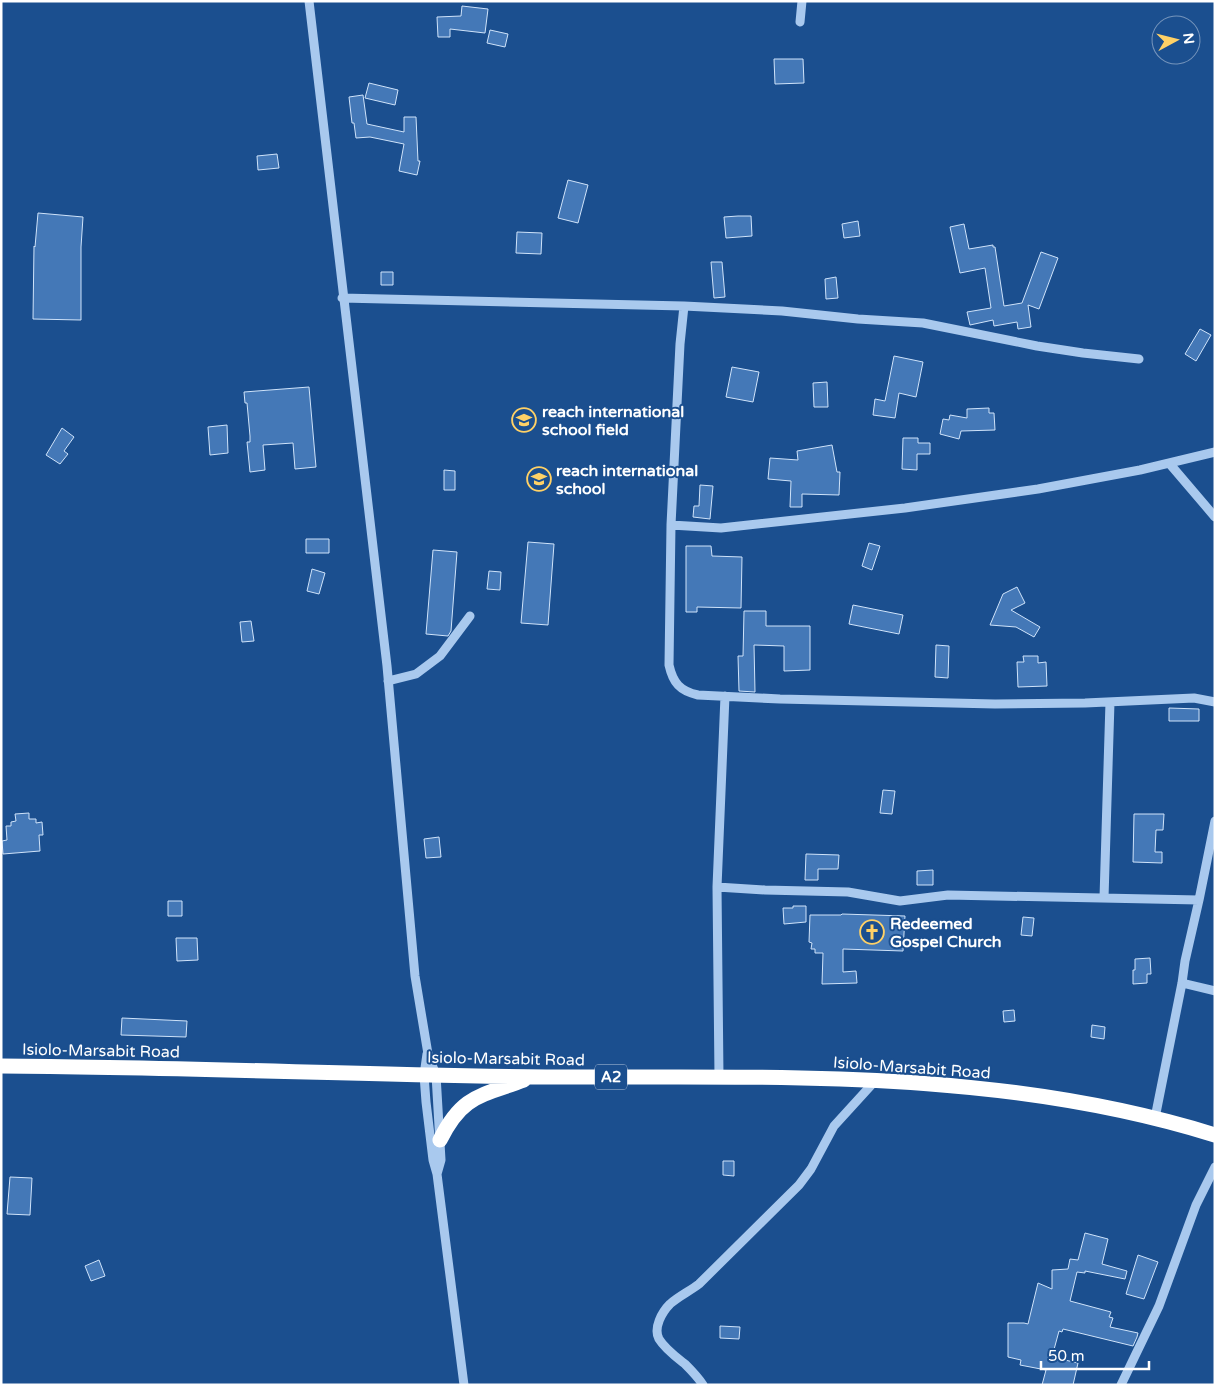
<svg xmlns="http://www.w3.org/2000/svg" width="1216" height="1386" font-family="'Varela Round',sans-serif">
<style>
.building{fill:#4478b7;stroke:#cfe3fa}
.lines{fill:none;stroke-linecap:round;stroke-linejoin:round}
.minor{stroke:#a9c9ee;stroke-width:9}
.highway{stroke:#fff;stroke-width:15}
.labels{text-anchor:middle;stroke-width:4;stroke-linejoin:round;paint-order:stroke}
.shield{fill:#1b4f8f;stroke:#bbcadd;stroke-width:1}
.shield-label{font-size:15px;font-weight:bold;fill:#fff}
.poi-label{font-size:16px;font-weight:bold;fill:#fff;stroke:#1b4f8f;text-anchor:start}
.street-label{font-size:16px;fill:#fff;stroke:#1b4f8f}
</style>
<rect width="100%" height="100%" fill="#1b4f8f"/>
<path class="building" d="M462,6L488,9L485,33L450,29V37H438L437,17L461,16Z
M490,30L508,34L505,47L487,43Z
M774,59H803L804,83L775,84Z
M369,83L398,90L395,105L365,98Z
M363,95L367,124L404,132V117H416L418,161H420L417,175L399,171L404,144L370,137L356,138L354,123H352L349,97Z
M277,154L279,168L258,170L257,156Z
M568,180L588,185L578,223L558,218Z
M38,213L83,217L81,247V320L33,319L34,246L35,247Z
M738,216H751L752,236L726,238L724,217Z
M858,221L860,236L844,238L842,224Z
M964,224L969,249L993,245V247H995L1004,306L1022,303L1041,252L1058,258L1039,309L1028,305L1031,327L1018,329L1017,322L994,326L993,320L970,325L967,312L991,308L985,268L960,273L950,227Z
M517,232L542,233L541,254L516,253Z
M711,262H722L725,297L714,298Z
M381,272H393V285H381Z
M836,277L838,298L826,299L825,279Z
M1200,329L1211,335L1196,361L1185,354Z
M894,356L923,362L916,397L899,393L895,418L873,415L875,399L885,401Z
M732,367L759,372L753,402L726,397Z
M827,382L828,407H814L813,383Z
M309,387L316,467L295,469L293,443L263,445L265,470L250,472L247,442H250V436L247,403H245L244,392Z
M989,408V413H994L995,430L961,431L959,439L940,434L943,419L949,420L950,415L967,418V409Z
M227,425L228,453L210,455L208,427Z
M62,428L74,437L64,451L68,454L60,464L46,455Z
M903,438H918V443H930V454H917V470L902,469Z
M832,445L837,472H840L839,495L802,494V507H790L791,481L768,479L770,458L798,460L797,451Z
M444,470L455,471V490H444Z
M700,485L713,486L710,519L693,517L694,506H699Z
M306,539H329V553H306Z
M528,542L554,544L548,625L521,623Z
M869,543L880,546L872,570L862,566Z
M686,546H711L712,556L742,557L741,608L697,607V612H686Z
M433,550L457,552L451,631L448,636L426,634Z
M312,569L325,573L319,594L307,591Z
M489,571L501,572L500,590L487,589Z
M1017,587L1025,603L1011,610L1040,627L1034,637L1016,627L990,625L1003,594Z
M853,605L903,615L899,634L849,624Z
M744,611H766V626H810V670L784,671V646L754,645L755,692L739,691L738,656H743Z
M251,621L254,641L242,642L240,622Z
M936,645L949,646L948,678L935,677Z
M1023,656H1038V663L1046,662L1047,686L1018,687L1017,662H1024Z
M1169,708L1199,709V721H1169Z
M883,790L895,791L892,814L880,813Z
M29,813V819H36V823L42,822L43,835H39L40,851L3,854L2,841L7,840L6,826H11V822L16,821L15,814Z
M1134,814H1164L1163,830H1156L1155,852H1162V863L1133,862Z
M439,837L441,857L426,858L424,839Z
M806,854L839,855L838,869H818V880H805Z
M933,870V885H917V871Z
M168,901H182V916H168Z
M793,906H806V922L784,924L783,908H793Z
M842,914L905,916L903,951L843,949V972L856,971L857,983L822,984L823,953H815V949H811L812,943L809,942L810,915H841Z
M1023,917L1034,918L1032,936L1021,935Z
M176,938H197L198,960L177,961Z
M1150,958L1151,974H1147V983L1133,984V970H1135V959Z
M1014,1010L1015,1021L1004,1022L1003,1011Z
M122,1018L187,1021L186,1037L121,1035Z
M1092,1025L1105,1027L1104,1039L1091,1037Z
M723,1161H734V1176L723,1175Z
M10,1177L32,1178L30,1215L7,1214Z
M1085,1233L1108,1239L1102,1264L1127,1271L1125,1279L1085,1271V1273L1077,1272L1070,1301L1111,1312L1109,1317L1113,1318L1110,1327L1138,1333L1137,1337L1133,1346L1063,1329L1062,1332L1059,1331L1052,1357L1078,1363L1073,1385H1042L1046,1370L1020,1365L1021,1360L1008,1357V1323H1024L1028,1324L1038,1283L1052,1289V1270L1068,1269L1070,1259L1078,1260Z
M1138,1255L1158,1262L1144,1299L1126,1294Z
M99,1260L105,1276L91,1281L85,1266Z
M720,1326L740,1327L739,1339L720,1338Z"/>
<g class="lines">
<path class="minor" d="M309,1L387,666L415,976L428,1054L436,1075L441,1160L437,1174
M800,22L802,1
M342,298L684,306L680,344L671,525L669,665C673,683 680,691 698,695L780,699L995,704L1085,703L1194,698L1215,702
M684,306L782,311L858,319L923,323L1037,346L1083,353L1139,359
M1169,463L1215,517
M671,525L721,528L905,508L1038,489L1140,470L1215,452
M388,681L416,674L440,656L470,616
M717,887L765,890L848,892L900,901L948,895L1199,900
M1104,898L1110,702
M1182,983L1215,991
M427,1054L424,1075L426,1102L433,1160L437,1174L464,1385
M719,1077L717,887L725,696
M1155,1118L1182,983L1185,961L1199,900L1215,821
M703,1385C698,1377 692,1371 685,1364C676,1357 665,1349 659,1339C653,1328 662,1312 670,1304C679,1296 690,1291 699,1284L799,1185L811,1169L834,1126L875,1081
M1121,1385L1159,1306L1196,1205L1215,1167"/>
<path class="highway" d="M1,1066C183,1067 365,1075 546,1077C771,1078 997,1067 1215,1135
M440,1140C462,1095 481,1096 524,1080"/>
</g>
<defs>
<g id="school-ring" transform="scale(1.25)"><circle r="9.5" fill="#1b4f8f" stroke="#ffd166" stroke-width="1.5"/><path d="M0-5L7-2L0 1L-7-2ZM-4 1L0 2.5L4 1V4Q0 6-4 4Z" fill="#ffd166"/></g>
<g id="church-ring" transform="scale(1.25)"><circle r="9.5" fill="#1b4f8f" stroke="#ffd166" stroke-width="1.5"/><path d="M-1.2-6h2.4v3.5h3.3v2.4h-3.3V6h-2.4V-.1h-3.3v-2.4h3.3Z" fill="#ffd166"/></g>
</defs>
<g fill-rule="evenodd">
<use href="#school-ring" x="524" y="420"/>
<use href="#school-ring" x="539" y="479"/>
<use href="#church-ring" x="872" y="932"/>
</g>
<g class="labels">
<rect class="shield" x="595" y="1064.5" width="32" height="25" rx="4"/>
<g class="shield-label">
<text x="611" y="1082">A2</text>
</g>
<g class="poi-label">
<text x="542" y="417">reach international<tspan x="542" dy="18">school field</tspan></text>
<text x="556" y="476">reach international<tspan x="556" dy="18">school</tspan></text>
<text x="890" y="929">Redeemed<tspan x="890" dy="18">Gospel Church</tspan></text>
</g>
<g class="street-label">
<text transform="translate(101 1050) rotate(1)" y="6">Isiolo-Marsabit Road</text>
<text transform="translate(506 1058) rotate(1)" y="6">Isiolo-Marsabit Road</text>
<text transform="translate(912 1067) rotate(4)" y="6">Isiolo-Marsabit Road</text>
</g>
</g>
<rect width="1216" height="1386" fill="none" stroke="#ffffff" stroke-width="5"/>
<g transform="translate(1176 40) rotate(83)"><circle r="24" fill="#1b4f8f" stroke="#7695bc"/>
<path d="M0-4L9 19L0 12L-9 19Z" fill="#ffd166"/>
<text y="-8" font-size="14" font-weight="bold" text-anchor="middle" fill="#ffffff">N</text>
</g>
<path d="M1041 1361v8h108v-8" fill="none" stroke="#ffffff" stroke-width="2.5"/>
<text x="1048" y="1361" font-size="15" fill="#ffffff" stroke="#1b4f8f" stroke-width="4" paint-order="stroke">50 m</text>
</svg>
